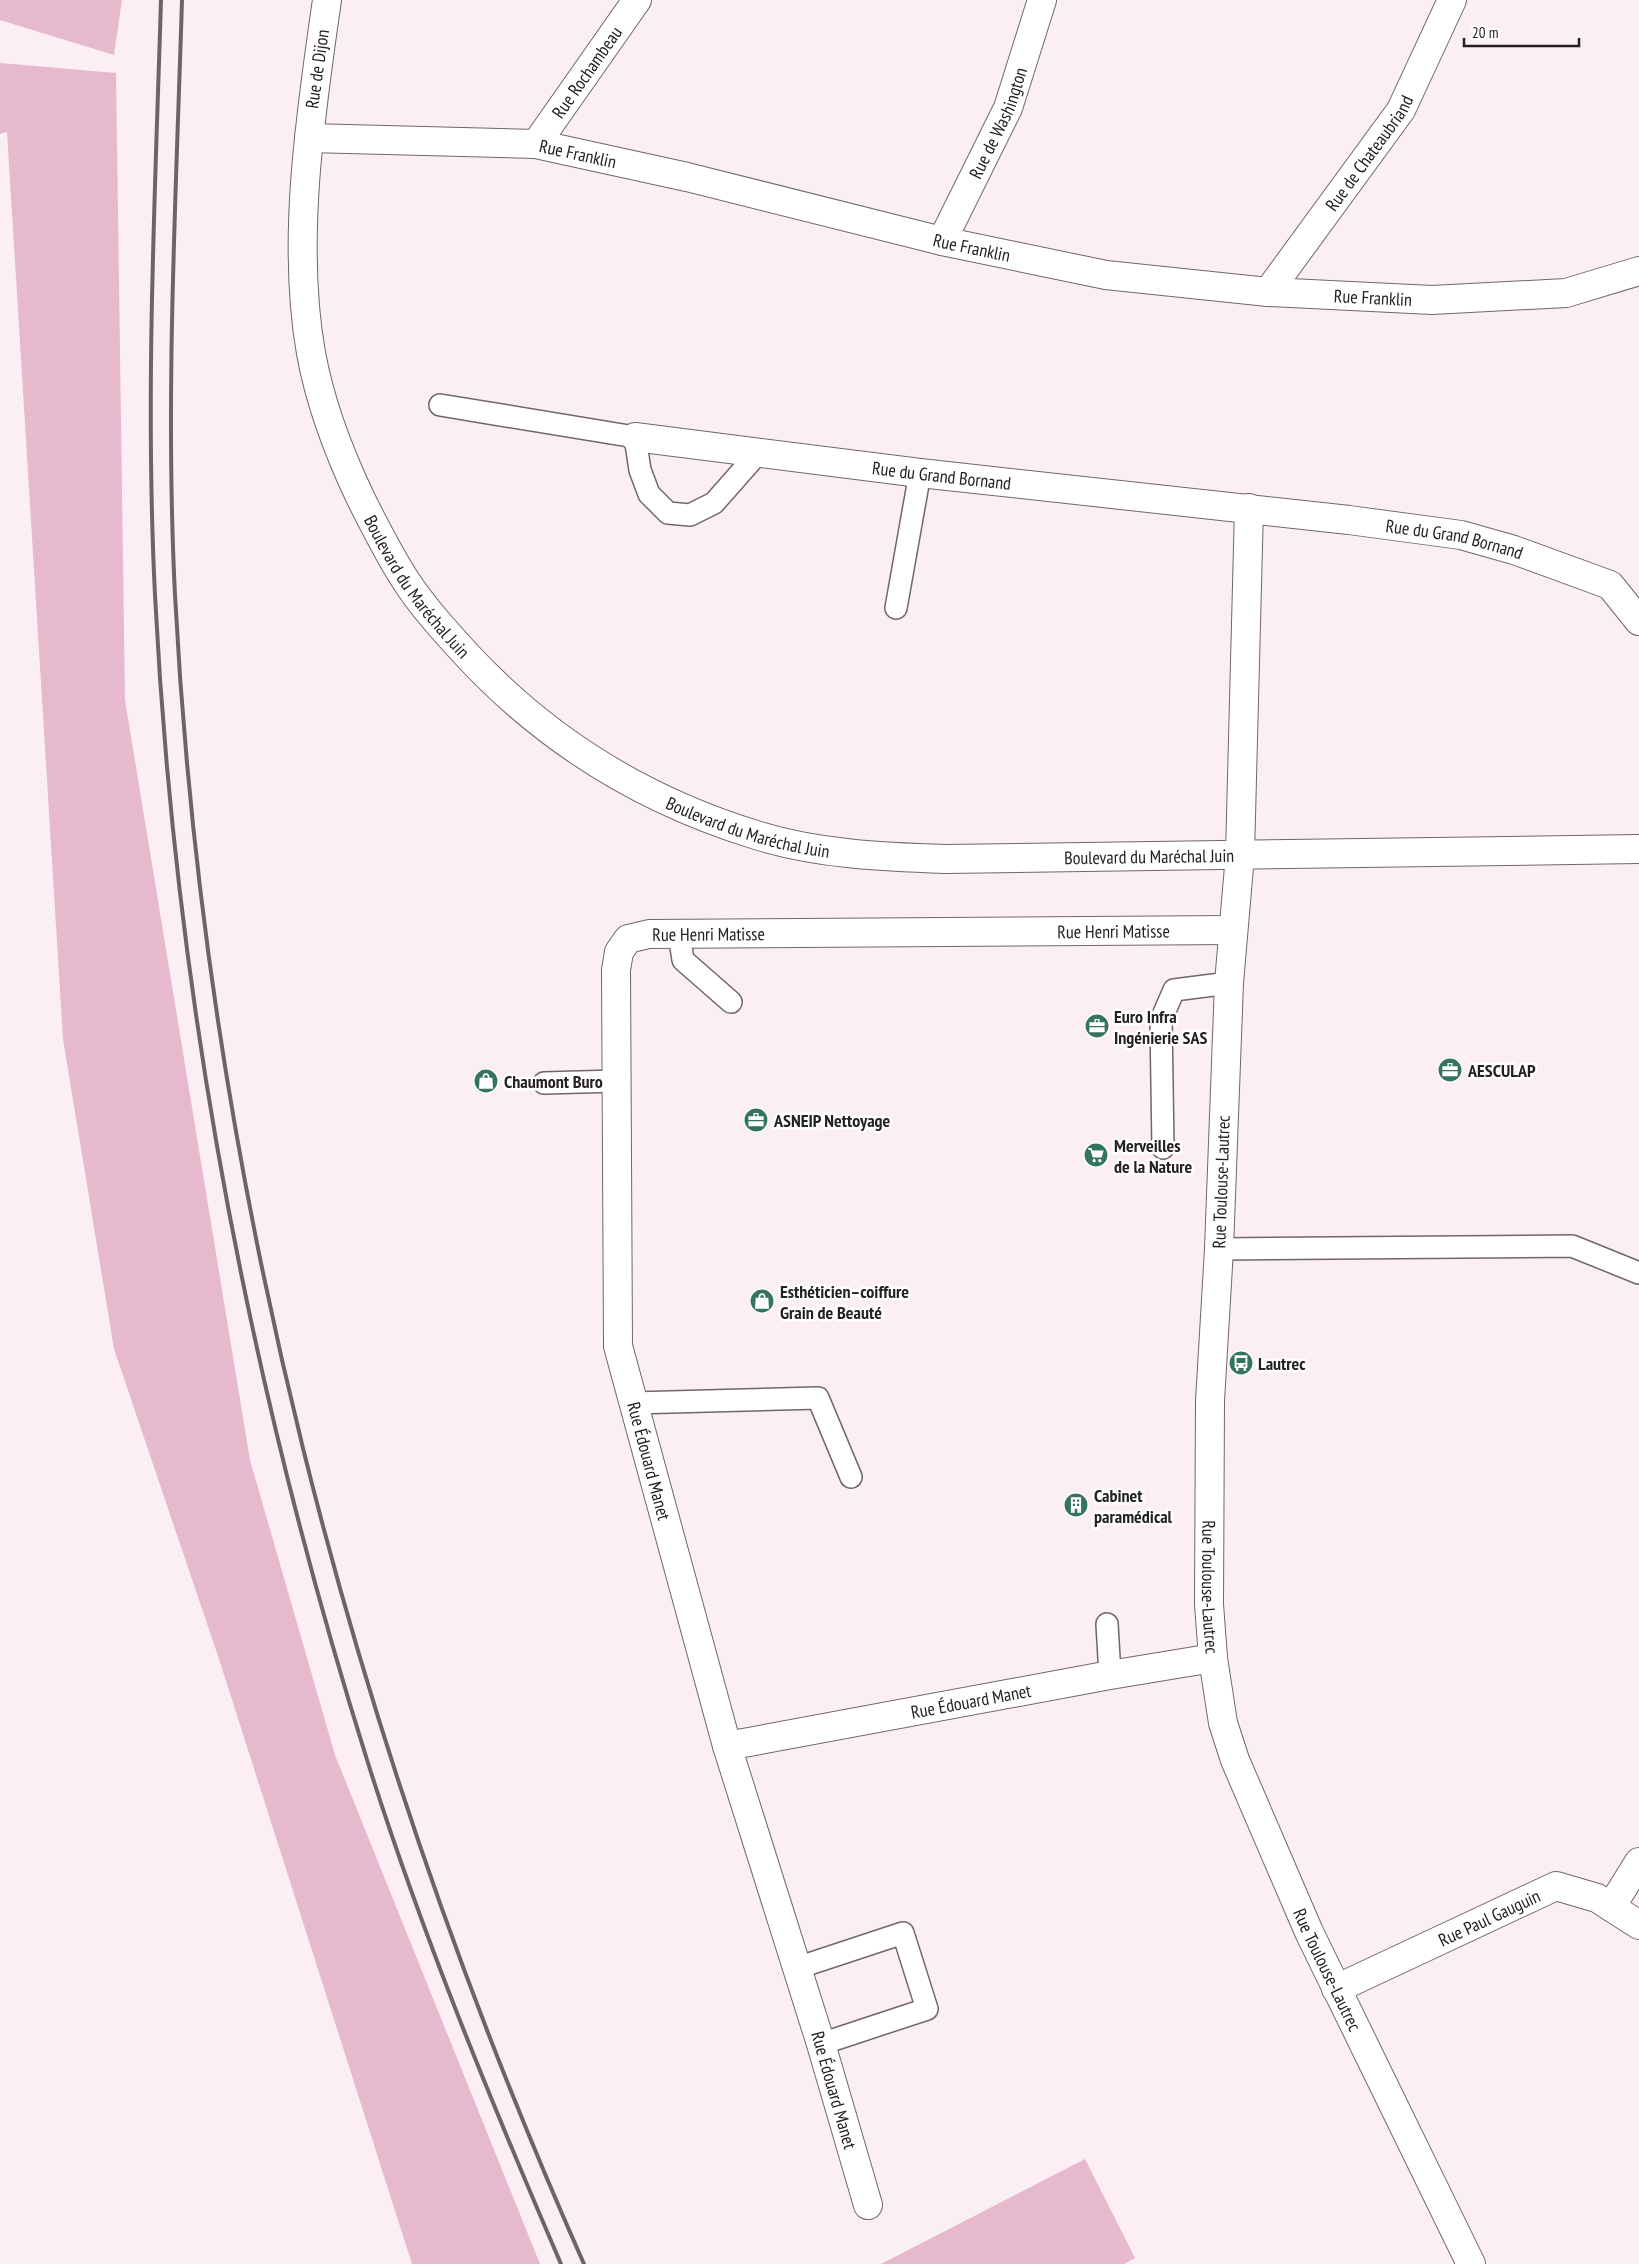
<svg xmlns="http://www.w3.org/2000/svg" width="1639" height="2264" font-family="'PT Sans Narrow',sans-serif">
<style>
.green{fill:#e6b9cc}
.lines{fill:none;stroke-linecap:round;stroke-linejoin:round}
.lane-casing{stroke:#71666a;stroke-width:24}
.street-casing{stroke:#71666a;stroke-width:30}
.secondary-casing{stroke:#71666a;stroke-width:30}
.lane{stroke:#fff;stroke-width:21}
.street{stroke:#fff;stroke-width:28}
.secondary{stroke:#fff;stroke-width:28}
.rail{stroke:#6c6568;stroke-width:4}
.labels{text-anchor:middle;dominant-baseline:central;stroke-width:5;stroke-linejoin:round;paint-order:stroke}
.street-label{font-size:18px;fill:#252022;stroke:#fff}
.poi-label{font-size:18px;font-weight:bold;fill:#252022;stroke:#fff;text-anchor:start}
</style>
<rect width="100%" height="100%" fill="#fbeff4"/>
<path class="green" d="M 0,0 L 122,0 L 114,55 L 0,20 Z
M 0,63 L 116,73 L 125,700 L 250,1460 L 335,1755 L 540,2264 L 412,2264 L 219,1659 L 114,1349 L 63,1039 L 7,132 L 0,134 Z
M 1085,2159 L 1135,2258 L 1124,2264 L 881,2264 Z"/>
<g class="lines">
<defs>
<path id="lane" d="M 440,405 L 635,437 L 640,470 L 649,494 L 668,513 L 690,515 L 714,503 L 759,452
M 896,608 L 920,473
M 679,934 L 683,960 L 731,1002
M 544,1083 L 617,1081
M 1163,1148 L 1161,1020 L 1174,990 L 1229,983
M 1219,1249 L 1572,1246 L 1639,1273
M 633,1403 L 818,1398 L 851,1477
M 1107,1624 L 1110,1675
M 797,1968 L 903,1933 L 927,2009 L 821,2044"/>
<g id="street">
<path id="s1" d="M 309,138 L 536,144 L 687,177 L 942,241 L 1106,275 L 1268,292 L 1432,300 L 1566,293 L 1639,271"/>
<path id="s2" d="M 536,144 L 637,0"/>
<path id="s3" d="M 942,241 L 1008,108 L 1042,0"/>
<path id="s4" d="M 1268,292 L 1401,110 L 1452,0"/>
<path id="s5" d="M 635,437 L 920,473 L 1349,520 L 1461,535 L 1514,550 L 1610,585 L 1639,621"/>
<path id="s6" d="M 1249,508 L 1240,855 L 1229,983 L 1219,1249 L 1210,1401 L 1209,1604 L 1213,1658 L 1223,1723 L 1235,1760 L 1309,1932 L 1471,2264"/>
<path id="s7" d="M 727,1746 L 1110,1675 L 1213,1658"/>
<path d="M 1611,1907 L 1639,1862"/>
<path id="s8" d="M 1336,1989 L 1556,1886 L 1597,1898 L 1639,1925"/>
<path id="s9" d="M 868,2205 L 821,2044 L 727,1746 L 618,1346 L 616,970 L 619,952 L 628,939 L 649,934 L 1232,930"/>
</g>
<g id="secondary">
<path id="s10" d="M 327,0 C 311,111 291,241 311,353 C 320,403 339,453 361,499 C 375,527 389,555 406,581 C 423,607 444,630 465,653 C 546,741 642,800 756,835 C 817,854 883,857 946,859 L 1639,849"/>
</g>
</defs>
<use href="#lane" class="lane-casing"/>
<use href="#street" class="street-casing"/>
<use href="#secondary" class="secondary-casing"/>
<use href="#lane" class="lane"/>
<use href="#street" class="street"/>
<use href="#secondary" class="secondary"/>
<path class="rail" d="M 161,0 C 155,198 145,397 155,595 C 175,992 249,1385 368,1763 C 422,1934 490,2099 561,2264
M 182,0 C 176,198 165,397 175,595 C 205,1172 350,1737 584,2264"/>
</g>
<defs>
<symbol id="office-disc" viewBox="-11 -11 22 22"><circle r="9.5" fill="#347360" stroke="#fff"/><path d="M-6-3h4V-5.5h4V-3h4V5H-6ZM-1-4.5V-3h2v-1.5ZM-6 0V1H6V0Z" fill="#fff"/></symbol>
<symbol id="shop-disc" viewBox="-11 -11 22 22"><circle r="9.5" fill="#347360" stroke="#fff"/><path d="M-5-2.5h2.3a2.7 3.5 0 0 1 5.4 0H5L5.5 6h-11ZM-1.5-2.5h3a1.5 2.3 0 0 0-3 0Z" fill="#fff"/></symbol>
<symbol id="supermarket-disc" viewBox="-11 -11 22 22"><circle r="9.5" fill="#347360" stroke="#fff"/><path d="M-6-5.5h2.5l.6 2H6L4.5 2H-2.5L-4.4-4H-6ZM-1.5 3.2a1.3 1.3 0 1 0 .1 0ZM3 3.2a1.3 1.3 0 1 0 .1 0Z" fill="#fff"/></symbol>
<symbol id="bus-disc" viewBox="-11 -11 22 22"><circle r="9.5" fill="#347360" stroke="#fff"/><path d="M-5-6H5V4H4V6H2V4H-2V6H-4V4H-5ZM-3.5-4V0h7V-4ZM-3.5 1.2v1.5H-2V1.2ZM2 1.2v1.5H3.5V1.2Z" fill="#fff"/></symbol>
<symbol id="building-disc" viewBox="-11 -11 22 22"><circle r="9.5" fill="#347360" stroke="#fff"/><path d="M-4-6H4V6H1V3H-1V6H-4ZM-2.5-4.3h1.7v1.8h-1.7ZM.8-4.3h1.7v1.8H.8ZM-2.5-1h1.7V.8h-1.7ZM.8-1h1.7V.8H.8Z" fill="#fff"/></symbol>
</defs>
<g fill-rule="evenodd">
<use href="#office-disc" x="1083" y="1012" width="28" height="28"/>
<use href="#office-disc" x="1436" y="1056" width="28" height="28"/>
<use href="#shop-disc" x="472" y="1067" width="28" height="28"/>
<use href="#office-disc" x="742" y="1106" width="28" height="28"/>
<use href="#supermarket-disc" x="1082" y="1141" width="28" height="28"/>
<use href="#shop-disc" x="748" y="1287" width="28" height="28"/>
<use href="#bus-disc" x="1227" y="1349" width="28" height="28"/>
<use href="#building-disc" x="1062" y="1491" width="28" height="28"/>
</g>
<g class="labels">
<g class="street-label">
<text transform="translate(317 69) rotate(-82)">Rue de Dijon</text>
<text stroke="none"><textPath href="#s2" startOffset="88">Rue Rochambeau</textPath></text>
<text stroke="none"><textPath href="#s3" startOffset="131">Rue de Washington</textPath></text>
<text stroke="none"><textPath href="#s4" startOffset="172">Rue de Chateaubriand</textPath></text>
<text stroke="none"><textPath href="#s1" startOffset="270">Rue Franklin</textPath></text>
<text stroke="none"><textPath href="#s1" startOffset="675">Rue Franklin</textPath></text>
<text stroke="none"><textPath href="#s1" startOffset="1080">Rue Franklin</textPath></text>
<text stroke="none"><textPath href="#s5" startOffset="309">Rue du Grand Bornand</textPath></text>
<text stroke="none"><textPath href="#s5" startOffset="826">Rue du Grand Bornand</textPath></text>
<text stroke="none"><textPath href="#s10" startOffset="614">Boulevard du Maréchal Juin</textPath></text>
<text stroke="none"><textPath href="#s10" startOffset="1034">Boulevard du Maréchal Juin</textPath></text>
<text stroke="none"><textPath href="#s10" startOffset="1439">Boulevard du Maréchal Juin</textPath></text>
<text stroke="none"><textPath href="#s9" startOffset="1791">Rue Henri Matisse</textPath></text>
<text stroke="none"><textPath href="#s9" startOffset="1386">Rue Henri Matisse</textPath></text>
<text transform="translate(1221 1182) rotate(-88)">Rue Toulouse-Lautrec</text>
<text transform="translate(649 1461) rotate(75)">Rue Édouard Manet</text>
<text stroke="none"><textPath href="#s6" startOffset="1080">Rue Toulouse-Lautrec</textPath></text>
<text stroke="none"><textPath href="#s7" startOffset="248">Rue Édouard Manet</textPath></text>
<text stroke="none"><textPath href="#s8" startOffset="169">Rue Paul Gauguin</textPath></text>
<text stroke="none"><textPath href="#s6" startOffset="1485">Rue Toulouse-Lautrec</textPath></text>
<text transform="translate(834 2090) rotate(74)">Rue Édouard Manet</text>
</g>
<g class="poi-label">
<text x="1114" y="1016">Euro Infra<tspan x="1114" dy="21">Ingénierie SAS</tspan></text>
<text x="1468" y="1070">AESCULAP</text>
<text x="504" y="1081">Chaumont Buro</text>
<text x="774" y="1120">ASNEIP Nettoyage</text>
<text x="1114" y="1145">Merveilles<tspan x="1114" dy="21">de la Nature</tspan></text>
<text x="780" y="1291">Esthéticien–coiffure<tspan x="780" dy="21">Grain de Beauté</tspan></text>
<text x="1258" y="1363">Lautrec</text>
<text x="1094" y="1495">Cabinet<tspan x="1094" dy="21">paramédical</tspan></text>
</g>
</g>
<path d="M1464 38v8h115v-8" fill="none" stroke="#252022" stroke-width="2.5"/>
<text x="1472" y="38" font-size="15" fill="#252022" stroke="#ffffff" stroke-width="4" paint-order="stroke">20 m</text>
</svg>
